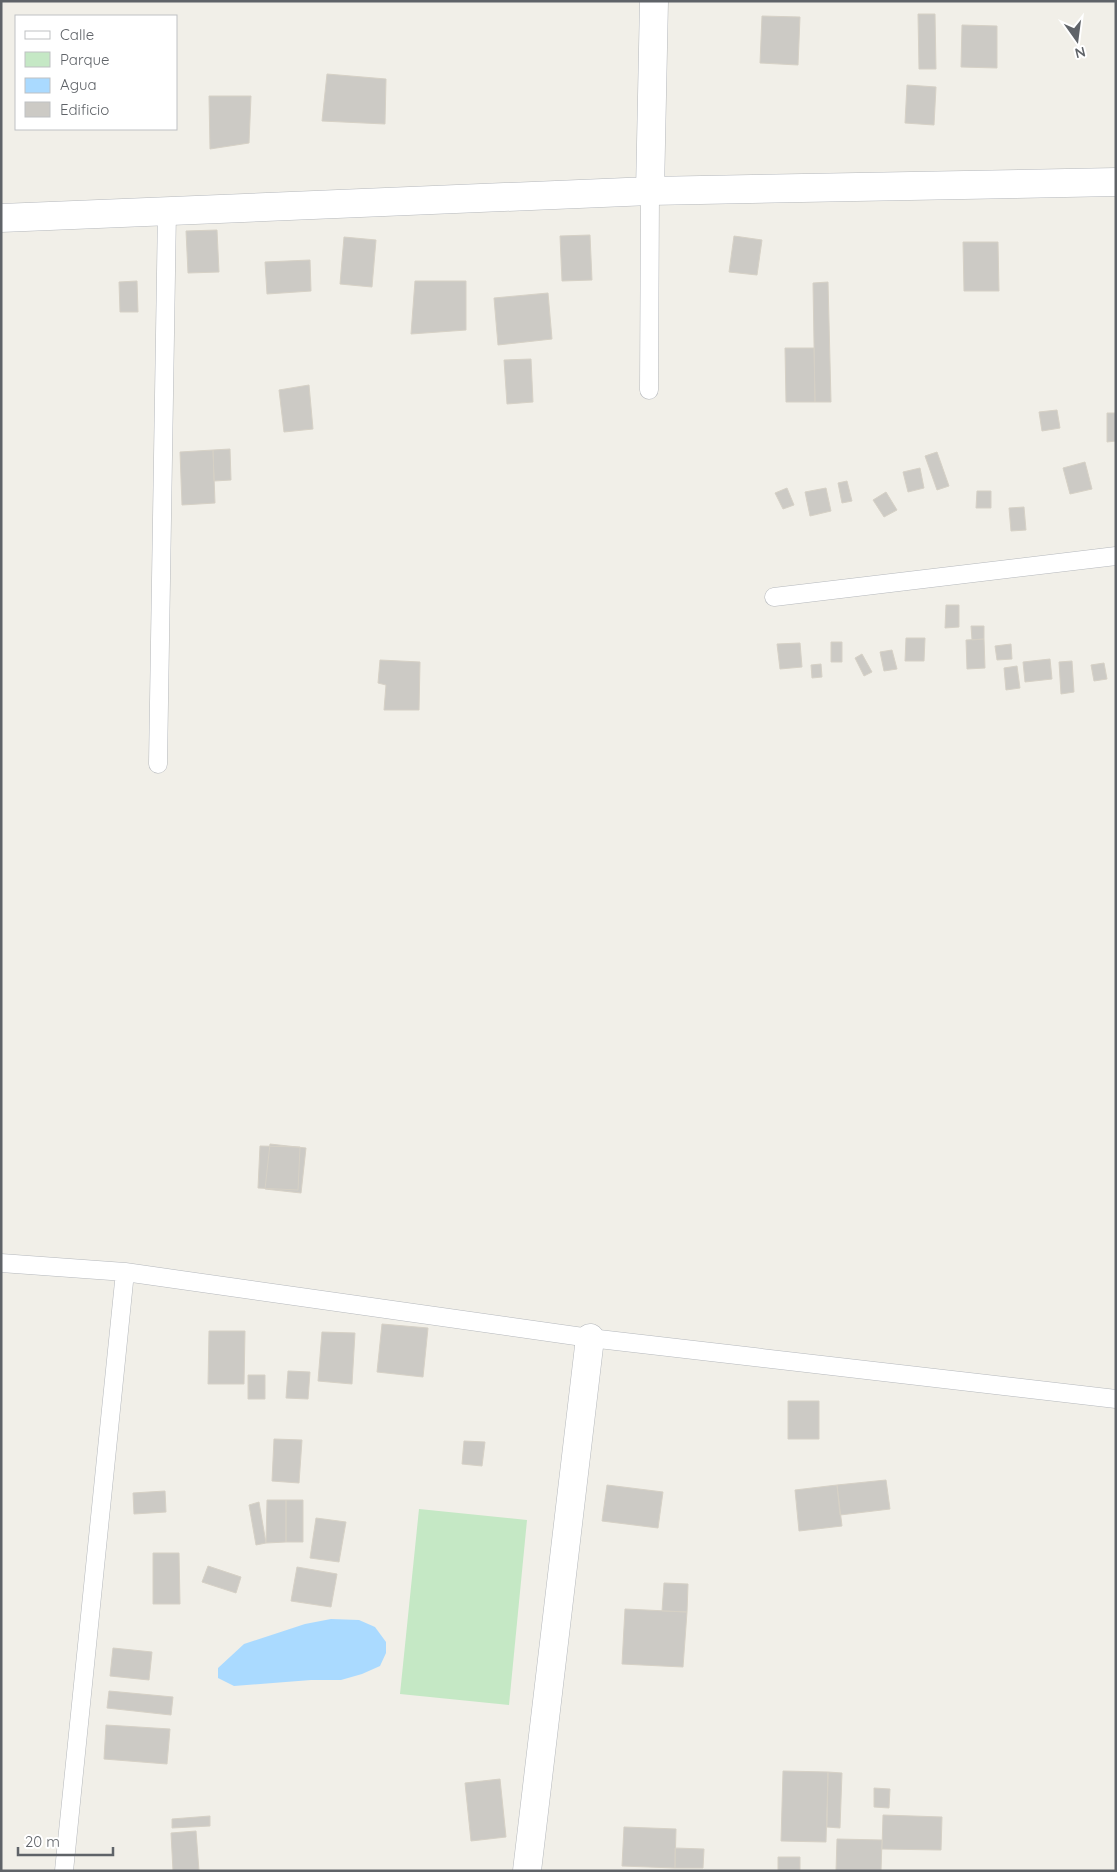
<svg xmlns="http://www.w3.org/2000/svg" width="1117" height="1872" font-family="Quicksand,sans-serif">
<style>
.green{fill:#c5e8c5}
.water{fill:#aadaff}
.building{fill:#cccac5;stroke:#d6d1c6}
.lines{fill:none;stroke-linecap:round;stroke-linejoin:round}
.service-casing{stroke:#b5b8bc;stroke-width:19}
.minor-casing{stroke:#b5b8bc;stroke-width:29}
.service{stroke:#fff;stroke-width:18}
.minor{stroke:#fff;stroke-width:28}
</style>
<rect width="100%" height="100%" fill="#f1efe8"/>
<path class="green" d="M 419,1509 L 527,1520 L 509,1705 L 400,1694 Z"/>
<path class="water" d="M 331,1619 L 359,1620 L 375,1627 L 386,1642 L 386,1653 L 380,1666 L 362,1674 L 341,1680 L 311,1680 L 234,1686 L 218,1678 L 218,1668 L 244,1644 L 305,1624 Z"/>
<path class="building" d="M 918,14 L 935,14 L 936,69 L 919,69 Z
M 762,16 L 800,17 L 798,65 L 760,63 Z
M 962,25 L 997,26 L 997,68 L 961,67 Z
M 327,74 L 386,79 L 385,124 L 322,121 Z
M 907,85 L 936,87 L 934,125 L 905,123 Z
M 209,96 L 251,96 L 249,143 L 210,149 Z
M 217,230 L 219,272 L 188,273 L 186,231 Z
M 590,235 L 592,280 L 562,281 L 560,236 Z
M 734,236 L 762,240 L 757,275 L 729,272 Z
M 344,237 L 376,240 L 372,287 L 340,284 Z
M 963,242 L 998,242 L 999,291 L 964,291 Z
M 310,260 L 311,291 L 267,294 L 265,262 Z
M 137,281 L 138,312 L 120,312 L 119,282 Z
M 415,281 L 466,281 L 466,330 L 411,334 Z
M 828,282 L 831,402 L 815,402 L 813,283 Z
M 548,293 L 552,339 L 498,345 L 494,298 Z
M 785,348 L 814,348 L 815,402 L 786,402 Z
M 531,359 L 533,402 L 507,404 L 504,360 Z
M 309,385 L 313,429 L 284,432 L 279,390 Z
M 1057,410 L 1060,428 L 1042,431 L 1039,412 Z
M 1107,413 L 1116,413 L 1116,441 L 1107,442 Z
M 230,449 L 231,480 L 214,481 L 213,450 Z
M 213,450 L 215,503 L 182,505 L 180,452 Z
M 937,452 L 949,486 L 937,490 L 925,456 Z
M 1085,462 L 1092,489 L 1070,494 L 1063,468 Z
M 920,468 L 924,488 L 908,492 L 903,472 Z
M 847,481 L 852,501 L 842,503 L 838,483 Z
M 787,488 L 794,505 L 783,509 L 775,493 Z
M 826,488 L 831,511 L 810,516 L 805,492 Z
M 977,491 L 991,491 L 991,508 L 976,508 Z
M 886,492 L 897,510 L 884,517 L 873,500 Z
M 1024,507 L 1026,530 L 1011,531 L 1009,508 Z
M 946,605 L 959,605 L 959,627 L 945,628 Z
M 971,626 L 984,626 L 984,639 L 972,640 Z
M 906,638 L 925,638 L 924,661 L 905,661 Z
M 984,639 L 985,668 L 967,669 L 966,640 Z
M 831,642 L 842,642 L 842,662 L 831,662 Z
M 800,643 L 802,667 L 780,669 L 777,644 Z
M 1011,644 L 1012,659 L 997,660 L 995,646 Z
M 892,650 L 897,669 L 884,671 L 880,652 Z
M 862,654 L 872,672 L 864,676 L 855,658 Z
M 1050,659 L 1052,679 L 1025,682 L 1023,662 Z
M 380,660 L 420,662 L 419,710 L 384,710 L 386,685 L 378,683 Z
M 1072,661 L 1074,692 L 1061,694 L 1059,662 Z
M 1104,663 L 1107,679 L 1094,681 L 1091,665 Z
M 821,664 L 822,677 L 812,678 L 811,665 Z
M 1017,666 L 1020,688 L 1006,690 L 1004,668 Z
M 270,1144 L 306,1148 L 301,1193 L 265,1189 Z
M 260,1146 L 300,1147 L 298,1190 L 258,1188 Z
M 382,1324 L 428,1328 L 423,1377 L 377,1372 Z
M 209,1331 L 245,1331 L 244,1384 L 208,1384 Z
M 322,1332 L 355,1333 L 352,1384 L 318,1381 Z
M 288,1371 L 310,1372 L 308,1399 L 286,1398 Z
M 248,1375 L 265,1375 L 265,1399 L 248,1399 Z
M 788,1401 L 819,1401 L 819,1439 L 788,1439 Z
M 274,1439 L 302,1440 L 299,1483 L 272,1481 Z
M 464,1441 L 485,1442 L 482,1466 L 462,1464 Z
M 886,1480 L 890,1509 L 840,1515 L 837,1485 Z
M 607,1485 L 663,1492 L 658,1528 L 602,1521 Z
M 837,1485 L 842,1526 L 799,1531 L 795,1490 Z
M 165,1491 L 166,1512 L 134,1514 L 133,1493 Z
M 267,1500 L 286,1500 L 286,1542 L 266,1543 Z
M 286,1500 L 303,1500 L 303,1542 L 286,1542 Z
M 259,1502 L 266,1543 L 256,1545 L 249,1505 Z
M 316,1518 L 346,1522 L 339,1562 L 310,1558 Z
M 153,1553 L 179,1553 L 180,1604 L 153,1604 Z
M 208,1566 L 241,1577 L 236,1593 L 202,1582 Z
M 297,1567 L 337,1574 L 331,1607 L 291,1601 Z
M 664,1583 L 688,1584 L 687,1612 L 662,1611 Z
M 625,1609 L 687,1612 L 683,1667 L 622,1664 Z
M 113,1648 L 152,1652 L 149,1680 L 110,1676 Z
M 109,1691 L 173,1697 L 171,1715 L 107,1708 Z
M 106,1725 L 170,1729 L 167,1764 L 104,1759 Z
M 783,1771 L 828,1772 L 826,1842 L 781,1841 Z
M 828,1772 L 842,1773 L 840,1828 L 827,1827 Z
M 500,1779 L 506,1837 L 471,1841 L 465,1783 Z
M 874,1788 L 890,1789 L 889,1808 L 874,1807 Z
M 883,1815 L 942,1817 L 941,1850 L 882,1849 Z
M 210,1816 L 210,1826 L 172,1828 L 172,1819 Z
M 624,1827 L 676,1829 L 675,1868 L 622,1866 Z
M 196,1831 L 199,1871 L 173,1871 L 171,1833 Z
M 837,1839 L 882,1840 L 881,1871 L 836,1871 Z
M 675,1848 L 704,1849 L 703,1868 L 675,1868 Z
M 778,1857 L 800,1857 L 800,1871 L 778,1871 Z"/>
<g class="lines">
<defs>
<path id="service" d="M 649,390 L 650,191
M 774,597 L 1116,556
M 158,764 L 167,211
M 1,1263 L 125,1272 L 590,1338 L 1116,1399
M 64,1871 L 125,1272"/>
<path id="minor" d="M 650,191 L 654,1
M 1,218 L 650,191 L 1116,182
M 527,1871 L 590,1338"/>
</defs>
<use href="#service" class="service-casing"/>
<use href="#minor" class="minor-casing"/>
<use href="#service" class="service"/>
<use href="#minor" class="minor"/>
</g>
<rect width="1117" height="1872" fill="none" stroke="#5f6368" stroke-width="5"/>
<rect x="15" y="15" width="162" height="115" fill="#ffffff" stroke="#bfc1c3"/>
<rect x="25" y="31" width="25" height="8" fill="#ffffff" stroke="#bfc1c3"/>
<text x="60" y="40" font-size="15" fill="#5f6368">Calle</text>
<rect x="25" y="52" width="25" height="15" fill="#c5e8c5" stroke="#bfc1c3"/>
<text x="60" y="65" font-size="15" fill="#5f6368">Parque</text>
<rect x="25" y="78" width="25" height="15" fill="#aadaff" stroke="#bfc1c3"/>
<text x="60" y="90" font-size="15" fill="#5f6368">Agua</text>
<rect x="25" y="102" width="25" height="15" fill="#cccac5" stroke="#bfc1c3"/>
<text x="60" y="115" font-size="15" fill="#5f6368">Edificio</text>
<g transform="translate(1077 40) rotate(166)" stroke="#ffffff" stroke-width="4" paint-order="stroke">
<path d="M0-4L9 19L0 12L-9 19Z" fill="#5f6368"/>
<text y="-8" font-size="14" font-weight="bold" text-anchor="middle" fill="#5f6368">N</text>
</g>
<path d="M18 1847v8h95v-8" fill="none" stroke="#5f6368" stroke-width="2.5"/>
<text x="25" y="1847" font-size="15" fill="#5f6368" stroke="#ffffff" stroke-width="4" paint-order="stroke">20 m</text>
</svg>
